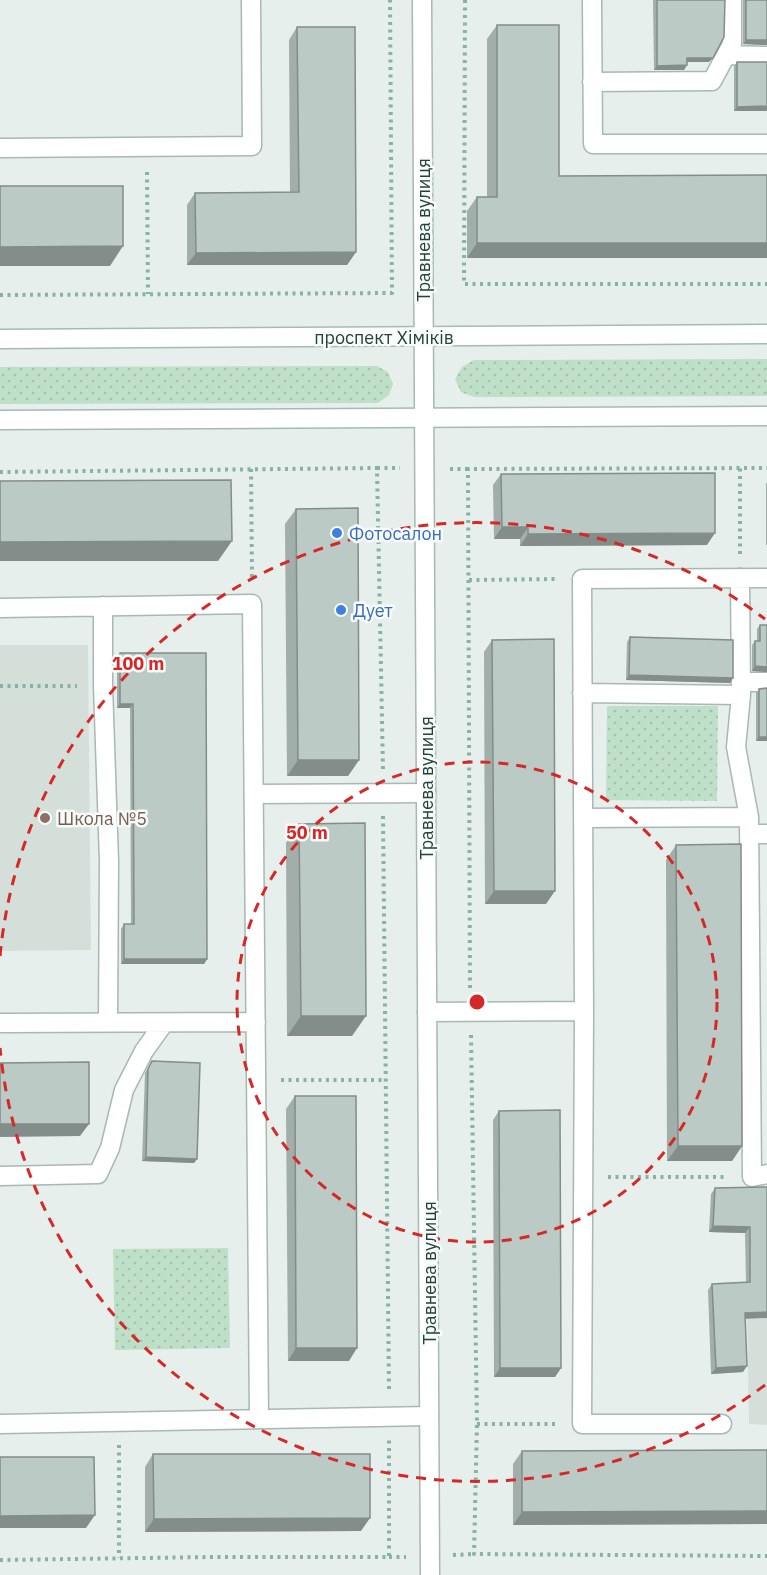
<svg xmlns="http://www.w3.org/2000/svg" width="767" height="1575" font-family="'IBM Plex Sans',sans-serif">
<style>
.built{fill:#d4dfda}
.grass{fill:url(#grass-dots)}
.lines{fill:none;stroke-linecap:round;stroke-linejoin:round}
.lane-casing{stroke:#a8b8b2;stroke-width:21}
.street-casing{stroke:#a8b8b2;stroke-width:21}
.secondary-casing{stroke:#a4bbb3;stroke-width:21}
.path{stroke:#86b3a5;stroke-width:4;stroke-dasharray:3 4.5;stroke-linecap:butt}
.lane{stroke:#fff;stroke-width:18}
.street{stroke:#fff;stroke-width:18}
.secondary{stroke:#fff;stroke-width:18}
.wall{fill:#a1aea9}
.shaded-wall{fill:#838d89}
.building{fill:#bbcac4;stroke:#838d89;stroke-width:1.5}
.ring{fill:none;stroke:#d62828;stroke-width:3;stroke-dasharray:10 8}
.shop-dot{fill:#3f7fe0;stroke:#f7fbf9;stroke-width:2}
.education-dot{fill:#8d6e63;stroke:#f7fbf9;stroke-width:2}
.labels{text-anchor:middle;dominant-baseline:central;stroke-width:5;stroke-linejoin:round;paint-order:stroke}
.street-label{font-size:18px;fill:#24423a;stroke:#f7fbf9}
.shop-label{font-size:18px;fill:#366cbe;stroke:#f7fbf9;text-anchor:start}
.education-label{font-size:18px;fill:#785e54;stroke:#f7fbf9;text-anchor:start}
.centre{fill:#d62828;stroke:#f7fbf9;stroke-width:3}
.ring-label{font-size:18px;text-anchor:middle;font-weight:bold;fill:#d62828;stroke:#f7fbf9;stroke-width:5;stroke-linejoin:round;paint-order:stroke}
</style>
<defs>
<pattern id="grass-dots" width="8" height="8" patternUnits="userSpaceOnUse" patternTransform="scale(1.5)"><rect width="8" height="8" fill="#bfe0c8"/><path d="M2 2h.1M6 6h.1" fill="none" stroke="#a4c1ad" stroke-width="1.8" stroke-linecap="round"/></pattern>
</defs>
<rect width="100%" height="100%" fill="#e6efeb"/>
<path class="built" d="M 0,645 L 88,645 L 91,950 L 0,951 Z
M 767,1193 L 767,1425 L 749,1424 L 745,1194 Z"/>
<path class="grass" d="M 767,359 L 767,396 L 474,397 L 461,392 L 455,379 L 462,367 L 474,360 Z
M 377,366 L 388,372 L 393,384 L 389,395 L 378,403 L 0,404 L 0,367 Z
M 607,706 L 718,706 L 717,801 L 606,800 Z
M 228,1248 L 230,1348 L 115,1350 L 113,1249 Z"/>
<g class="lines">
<defs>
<path id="lane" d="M 592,0 L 593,144 L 767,144
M 726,55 L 767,56
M 592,82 L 712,81 L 732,44 L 732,0
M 0,148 L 252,146 L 251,0
M 103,606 L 103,686 L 109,861 L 108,1022
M 0,608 L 252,604 L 259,1419
M 741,682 L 767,682
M 582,693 L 741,695 L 740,578
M 741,695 L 736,747 L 749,817
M 254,794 L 426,793
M 583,818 L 749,817 L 752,1177 L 767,1174
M 749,834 L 767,834
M 427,1012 L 584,1011
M 0,1023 L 256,1022
M 0,1176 L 98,1174 L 110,1148 L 124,1090 L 144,1051 L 164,1023
M 0,1424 L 429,1416
M 722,1424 L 582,1424 L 584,1011 L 582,579 L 767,578"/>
<path id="street" d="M 422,0 L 430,1575"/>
<path id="secondary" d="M 0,339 L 767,334
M 0,420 L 767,416"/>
</defs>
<use href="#lane" class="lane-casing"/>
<use href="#street" class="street-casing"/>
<use href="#secondary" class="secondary-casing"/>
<path class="path" d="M 465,0 L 464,284 L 767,284
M 147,172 L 148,294
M 0,295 L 392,293 L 390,0
M 377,468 L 400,468
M 251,469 L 252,579
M 450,469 L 468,469
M 0,472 L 377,468 L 383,770
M 740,554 L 740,468
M 469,580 L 557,579
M 0,686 L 77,686
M 383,816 L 389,1391
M 470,988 L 468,469 L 767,468
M 471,1035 L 477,1424 L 474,1554 L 767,1556
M 281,1080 L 385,1080
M 608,1177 L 727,1177
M 477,1424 L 557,1424
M 119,1445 L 119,1558
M 453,1555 L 474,1554
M 389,1557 L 406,1557
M 0,1560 L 214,1557 L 389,1557 L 389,1440"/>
<use href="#lane" class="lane"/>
<use href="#street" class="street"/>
<use href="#secondary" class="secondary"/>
</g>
<path class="wall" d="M 653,0 L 725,0 L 709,62 L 687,62 L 687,65 L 684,70 L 654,70 Z
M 743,0 L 767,0 L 767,45 L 743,44 Z
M 497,25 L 559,176 L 767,175 L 767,258 L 467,258 L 467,211 L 477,197 L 487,197 L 487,39 Z
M 297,27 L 356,252 L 347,265 L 187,265 L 187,205 L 195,193 L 290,192 L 289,40 Z
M 737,62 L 767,62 L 767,111 L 734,111 L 734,66 Z
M 501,474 L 707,545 L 520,546 L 520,539 L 494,539 L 493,485 Z
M 767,482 L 767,545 L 766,545 L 766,484 Z
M 296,509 L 359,760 L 348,776 L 287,776 L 285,524 Z
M 760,625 L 767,672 L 752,671 L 752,645 L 755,641 L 757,641 L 757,629 Z
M 630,637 L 733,678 L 730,683 L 626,680 L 627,642 Z
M 492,640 L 546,904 L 485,904 L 484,652 Z
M 120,653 L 207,959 L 204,964 L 121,964 L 121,929 L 124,924 L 131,924 L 130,708 L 117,708 L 117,658 Z
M 767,688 L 767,741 L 756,741 L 756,693 L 759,689 Z
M 299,824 L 352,1036 L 287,1036 L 286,843 Z
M 676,845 L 742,1146 L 732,1161 L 667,1161 L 666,860 Z
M 152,1061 L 197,1159 L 194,1163 L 142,1161 L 145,1073 Z
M 295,1096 L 349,1361 L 288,1361 L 286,1109 Z
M 499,1111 L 561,1368 L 555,1377 L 494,1377 L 493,1120 Z
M 767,1187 L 745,1319 L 743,1372 L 711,1374 L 708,1290 L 712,1284 L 746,1283 L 745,1233 L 709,1232 L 711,1194 L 715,1188 Z
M 767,1450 L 767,1524 L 513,1525 L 513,1464 L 522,1451 Z
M 153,1454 L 361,1531 L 145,1532 L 145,1467 Z"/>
<path class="shaded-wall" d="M 746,40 L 767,40 L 767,45 L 743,44 Z
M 687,58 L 713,58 L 709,62 L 684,62 Z
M 687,65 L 684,70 L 654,70 L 657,66 Z
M 767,106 L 767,111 L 734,111 L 737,107 Z
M 477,243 L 767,243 L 767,258 L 467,258 Z
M 123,246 L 110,266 L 0,266 L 0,247 Z
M 356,252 L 347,265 L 187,265 L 196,253 Z
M 502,527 L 528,527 L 520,539 L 494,539 Z
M 715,533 L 707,545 L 520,546 L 528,534 Z
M 232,541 L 218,561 L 0,561 L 0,542 Z
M 755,666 L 767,667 L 767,672 L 752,671 Z
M 629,675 L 733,678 L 730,683 L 626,680 Z
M 120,704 L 133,704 L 130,708 L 117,708 Z
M 759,737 L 767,737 L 767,741 L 756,741 Z
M 298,760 L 359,760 L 348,776 L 287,776 Z
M 494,891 L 555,891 L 546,904 L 485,904 Z
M 124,959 L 207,959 L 204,964 L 121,964 Z
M 301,1016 L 366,1016 L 352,1036 L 287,1036 Z
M 0,1124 L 89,1124 L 80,1136 L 0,1137 Z
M 678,1146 L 742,1146 L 732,1161 L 667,1161 Z
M 146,1157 L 197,1159 L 194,1163 L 142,1161 Z
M 713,1226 L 750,1227 L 745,1233 L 709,1232 Z
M 767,1312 L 767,1318 L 741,1319 L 745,1313 Z
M 296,1348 L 357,1348 L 349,1361 L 288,1361 Z
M 747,1366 L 743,1372 L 711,1374 L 716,1368 Z
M 500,1368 L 561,1368 L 555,1377 L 494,1377 Z
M 767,1511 L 767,1524 L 513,1525 L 522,1512 Z
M 95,1515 L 86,1528 L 0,1528 L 0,1516 Z
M 370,1518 L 361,1531 L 145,1532 L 154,1519 Z"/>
<path class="building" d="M 657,0 L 725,0 L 724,37 L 713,58 L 687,58 L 687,65 L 657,66 Z
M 746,0 L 767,0 L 767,40 L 746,40 Z
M 497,25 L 559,25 L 559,176 L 767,175 L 767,243 L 477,243 L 477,197 L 497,197 Z
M 297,27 L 355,27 L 356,252 L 196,253 L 195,193 L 299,192 Z
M 737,62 L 767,62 L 767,106 L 737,107 Z
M 0,186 L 123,186 L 123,246 L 0,247 Z
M 715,473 L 715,533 L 528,534 L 528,527 L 502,527 L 501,474 Z
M 231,480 L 232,541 L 0,542 L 0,481 Z
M 358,508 L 359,760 L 298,760 L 296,509 Z
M 760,625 L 767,625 L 767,667 L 755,666 L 755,641 L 760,641 Z
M 630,637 L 733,640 L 733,678 L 629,675 Z
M 554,639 L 555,891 L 494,891 L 492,640 Z
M 120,653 L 206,653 L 207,959 L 124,959 L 124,924 L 134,924 L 133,704 L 120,704 Z
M 767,688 L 767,737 L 759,737 L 759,689 Z
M 365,823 L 366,1016 L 301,1016 L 299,824 Z
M 741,844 L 742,1146 L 678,1146 L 676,845 Z
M 152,1061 L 200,1063 L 197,1159 L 146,1157 L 148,1069 Z
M 89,1062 L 89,1124 L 0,1124 L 0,1063 Z
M 295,1096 L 356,1096 L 357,1348 L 296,1348 Z
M 560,1110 L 561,1368 L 500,1368 L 499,1111 Z
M 767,1187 L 767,1312 L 745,1313 L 747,1366 L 716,1368 L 712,1284 L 750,1282 L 750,1227 L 713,1226 L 715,1188 Z
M 767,1450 L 767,1511 L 522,1512 L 522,1451 Z
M 153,1454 L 370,1454 L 370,1518 L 154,1519 Z
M 0,1457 L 94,1457 L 95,1515 L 0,1516 Z"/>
<g class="ring">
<circle cx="477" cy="1002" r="240"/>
<path d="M765 1385A479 479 0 0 1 0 1048M0 956A479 479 0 0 1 765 619"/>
</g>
<g class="shop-dot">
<circle cx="337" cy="533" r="6"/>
<circle cx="341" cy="610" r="6"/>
</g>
<circle class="education-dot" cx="45" cy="818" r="6"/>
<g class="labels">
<g class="street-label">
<text transform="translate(423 230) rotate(-90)">Травнева вулиця</text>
<text x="384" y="337">проспект Хіміків</text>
<text transform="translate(426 788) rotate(-90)">Травнева вулиця</text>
<text transform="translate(429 1273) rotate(-90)">Травнева вулиця</text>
</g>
<g class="shop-label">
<text x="349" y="533">Фотосалон</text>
<text x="353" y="610">Дует</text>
</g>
<g class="education-label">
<text x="57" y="818">Школа №5</text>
</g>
</g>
<circle cx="477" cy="1002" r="9" class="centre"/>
<g class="ring-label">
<text x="138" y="670">100 m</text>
<text x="307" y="839">50 m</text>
</g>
</svg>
